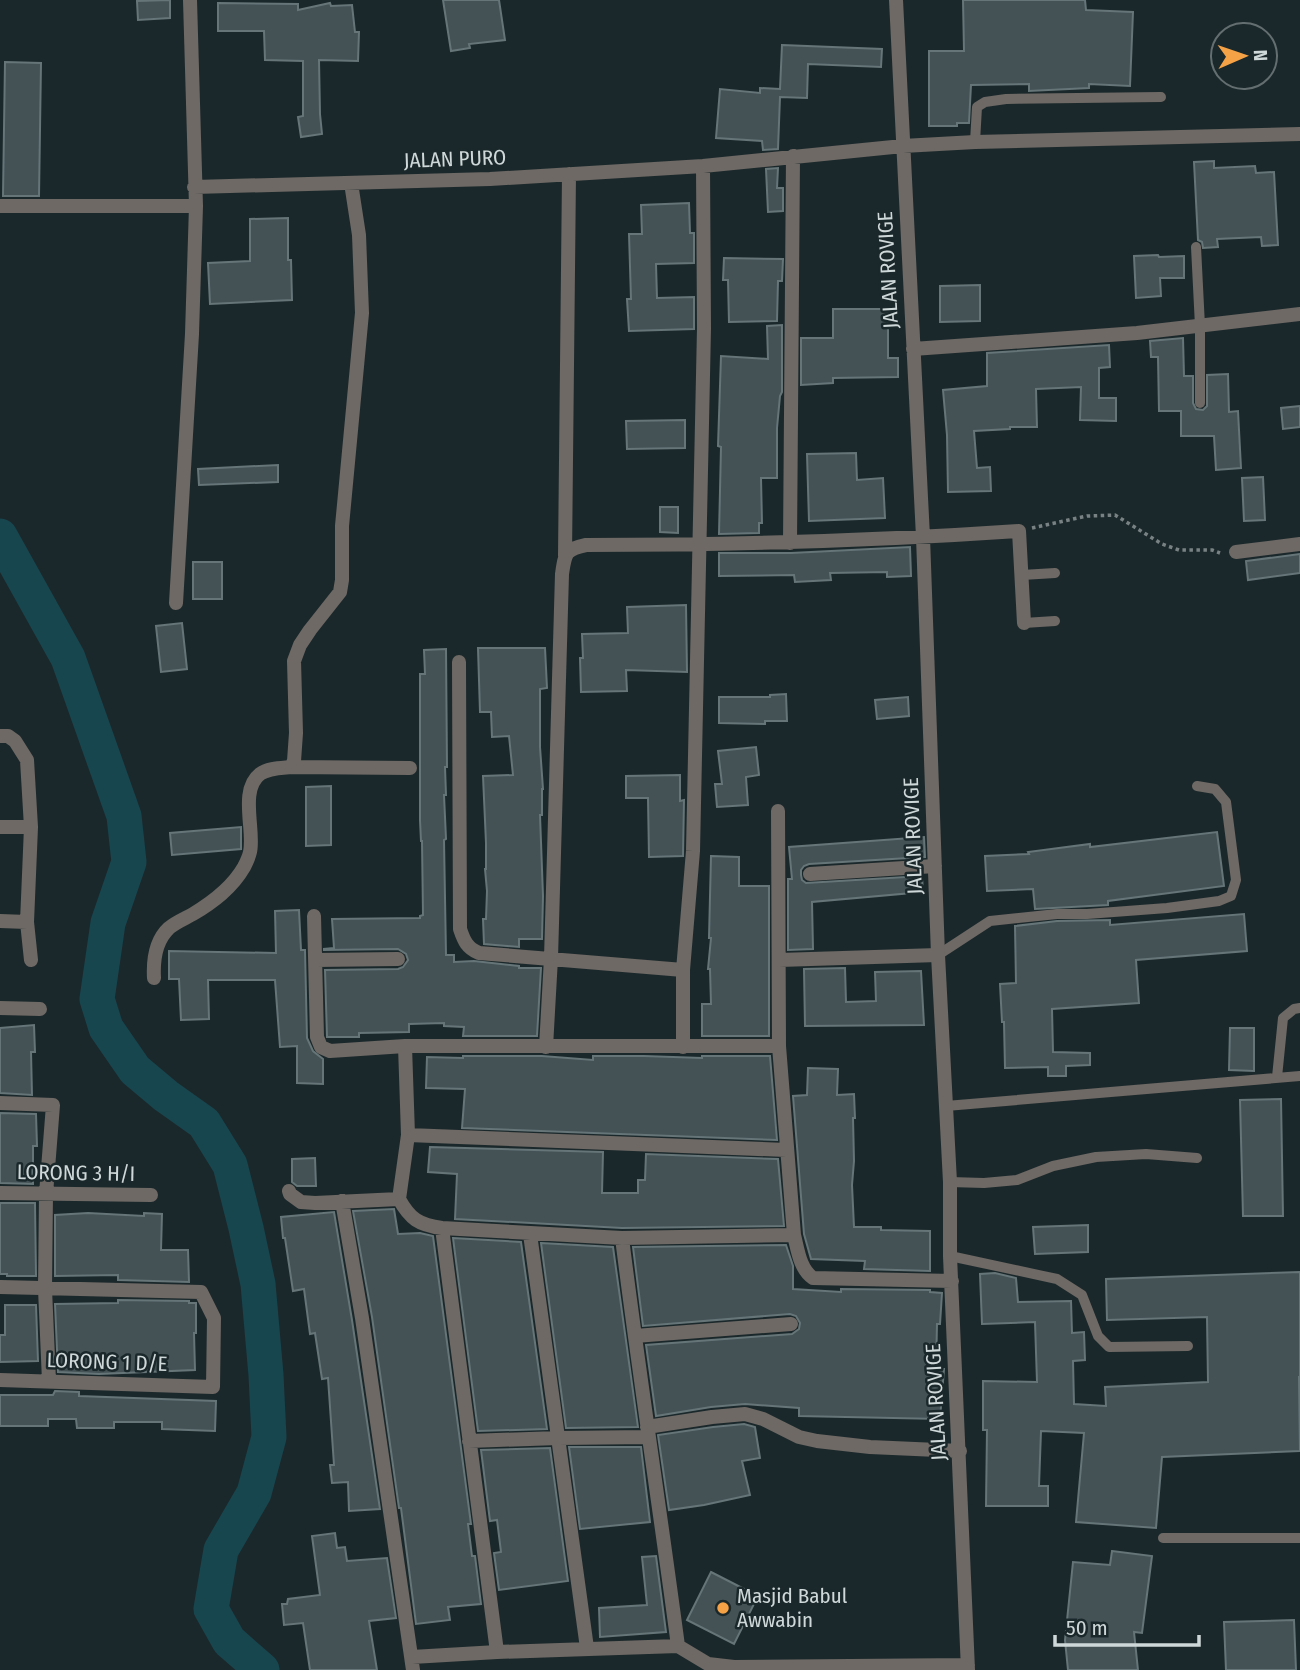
<svg xmlns="http://www.w3.org/2000/svg" width="1300" height="1670" font-family="'Fira Sans Condensed',sans-serif">
<style>
.lines{fill:none;stroke-linecap:round;stroke-linejoin:round}
.river{stroke:#18464f;stroke-width:35}
.building{fill:#445256;stroke:#657578;stroke-width:2}
.path{stroke:#788284;stroke-width:3.5;stroke-dasharray:3.5 3.5;stroke-linecap:butt}
.lane{stroke:#6e6965;stroke-width:10}
.street{stroke:#6e6965;stroke-width:14}
.poi-dot{fill:#f5a246;stroke:#1b282b;stroke-width:2.5}
.labels{text-anchor:middle;dominant-baseline:central;stroke-width:5;stroke-linejoin:round;paint-order:stroke}
.street-label{font-size:21px;fill:#cfd8d9;stroke:#1b282b}
.poi-label{font-size:21px;fill:#cfd8d9;stroke:#1b282b;text-anchor:start}
</style>
<rect width="100%" height="100%" fill="#1b282b"/>
<g class="lines">
<path class="river" d="M 0,536 L 68,658 L 124,816 L 129,862 L 108,923 L 97,999 L 106,1028 L 135,1070 L 166,1096 L 204,1123 L 230,1165 L 246,1228 L 258,1284 L 266,1375 L 269,1437 L 254,1493 L 221,1550 L 211,1609 L 229,1641 L 262,1670"/>
</g>
<path class="building" d="M 170,0 L 170,18 L 138,20 L 137,1 Z
M 443,0 L 499,0 L 505,40 L 469,44 L 470,48 L 451,51 Z
M 963,0 L 1085,0 L 1086,10 L 1133,12 L 1130,86 L 1089,84 L 1089,88 L 1029,91 L 1029,84 L 971,85 L 969,123 L 957,123 L 957,126 L 929,126 L 929,51 L 964,51 Z
M 218,3 L 298,4 L 298,10 L 330,3 L 331,6 L 352,5 L 355,32 L 359,32 L 358,61 L 319,60 L 320,114 L 322,134 L 301,137 L 298,117 L 303,116 L 303,61 L 265,60 L 264,31 L 218,31 Z
M 782,45 L 882,49 L 881,67 L 808,64 L 807,98 L 780,97 L 778,149 L 763,150 L 762,141 L 716,138 L 720,89 L 760,93 L 760,88 L 780,89 Z
M 5,62 L 41,63 L 39,196 L 3,196 Z
M 1214,161 L 1214,168 L 1255,166 L 1256,173 L 1274,172 L 1278,245 L 1262,246 L 1261,237 L 1217,239 L 1218,247 L 1203,248 L 1202,242 L 1198,240 L 1194,162 Z
M 778,168 L 777,188 L 783,188 L 783,211 L 768,212 L 766,169 Z
M 689,203 L 690,233 L 694,233 L 694,263 L 656,264 L 657,298 L 694,297 L 694,329 L 629,331 L 627,299 L 631,299 L 629,234 L 642,234 L 641,205 Z
M 288,218 L 288,260 L 291,260 L 292,300 L 210,304 L 208,263 L 250,261 L 250,219 Z
M 1158,255 L 1159,257 L 1184,256 L 1184,278 L 1160,278 L 1161,296 L 1136,298 L 1134,256 Z
M 724,258 L 783,259 L 782,281 L 778,281 L 777,321 L 729,322 L 728,280 L 723,280 Z
M 980,285 L 980,321 L 940,322 L 940,286 Z
M 833,309 L 888,309 L 888,358 L 898,358 L 898,377 L 833,378 L 833,383 L 801,385 L 801,338 L 833,338 Z
M 782,325 L 782,392 L 780,396 L 777,428 L 777,478 L 761,478 L 762,523 L 759,523 L 759,533 L 719,534 L 721,447 L 718,446 L 721,356 L 768,359 L 767,326 Z
M 1183,338 L 1184,376 L 1193,376 L 1193,403 L 1196,409 L 1203,410 L 1207,406 L 1207,375 L 1228,374 L 1229,412 L 1238,411 L 1241,468 L 1216,470 L 1214,436 L 1181,436 L 1181,411 L 1159,411 L 1158,357 L 1151,357 L 1150,341 Z
M 1109,345 L 1110,367 L 1099,368 L 1099,398 L 1116,398 L 1116,421 L 1080,420 L 1081,387 L 1036,389 L 1037,427 L 1010,427 L 1010,429 L 974,431 L 977,468 L 990,467 L 991,491 L 948,492 L 947,435 L 943,390 L 987,386 L 987,353 Z
M 1300,406 L 1300,427 L 1283,429 L 1281,408 Z
M 685,420 L 685,448 L 627,449 L 626,421 Z
M 856,453 L 857,480 L 883,478 L 885,518 L 809,521 L 807,454 Z
M 278,465 L 278,482 L 199,485 L 198,469 Z
M 1263,477 L 1265,520 L 1244,521 L 1242,478 Z
M 660,507 L 678,507 L 678,533 L 660,532 Z
M 910,547 L 911,576 L 887,577 L 887,572 L 830,573 L 831,580 L 795,582 L 794,575 L 719,576 L 719,553 L 791,553 Z
M 1300,554 L 1300,573 L 1248,580 L 1246,561 Z
M 193,562 L 222,562 L 222,599 L 193,599 Z
M 686,605 L 687,672 L 626,670 L 627,691 L 581,692 L 580,658 L 583,658 L 582,634 L 628,633 L 627,607 Z
M 182,623 L 187,669 L 161,672 L 156,626 Z
M 478,648 L 545,648 L 547,688 L 540,689 L 540,747 L 543,789 L 542,789 L 542,815 L 540,815 L 543,896 L 542,939 L 519,939 L 519,947 L 484,944 L 483,919 L 486,919 L 487,891 L 485,869 L 486,869 L 486,843 L 483,776 L 513,775 L 509,736 L 492,737 L 491,712 L 480,712 Z
M 446,649 L 447,767 L 445,767 L 446,795 L 444,795 L 446,839 L 444,840 L 446,955 L 454,955 L 454,962 L 474,961 L 519,966 L 519,968 L 541,968 L 537,1036 L 463,1036 L 464,1027 L 444,1026 L 444,1023 L 409,1024 L 409,1032 L 359,1033 L 359,1037 L 327,1037 L 325,970 L 398,969 L 403,967 L 408,960 L 406,954 L 398,949 L 324,950 L 324,949 L 334,948 L 332,919 L 420,918 L 420,916 L 423,915 L 422,841 L 421,841 L 420,820 L 420,674 L 425,674 L 424,650 Z
M 786,694 L 787,721 L 765,721 L 765,724 L 719,723 L 719,697 L 770,697 L 770,695 Z
M 908,697 L 909,716 L 877,719 L 875,700 Z
M 756,747 L 759,775 L 746,777 L 748,805 L 717,807 L 715,784 L 722,784 L 718,751 Z
M 680,775 L 680,801 L 684,800 L 683,856 L 649,857 L 648,798 L 626,798 L 626,776 Z
M 331,786 L 331,845 L 306,846 L 306,787 Z
M 241,827 L 241,849 L 172,855 L 170,833 Z
M 1217,832 L 1224,886 L 1108,901 L 1108,905 L 1035,909 L 1033,889 L 987,891 L 985,856 L 1029,854 L 1028,852 L 1090,844 L 1090,847 Z
M 924,837 L 925,857 L 809,864 L 804,866 L 801,870 L 801,875 L 802,880 L 806,883 L 922,876 L 923,892 L 812,902 L 813,949 L 788,950 L 788,879 L 792,879 L 789,847 Z
M 711,856 L 739,857 L 739,886 L 769,886 L 769,1036 L 702,1036 L 702,1004 L 711,1004 L 710,969 L 708,969 L 711,938 L 709,938 Z
M 299,910 L 301,950 L 305,950 L 307,1038 L 313,1051 L 323,1059 L 323,1084 L 297,1083 L 297,1046 L 280,1047 L 275,980 L 208,980 L 209,1019 L 181,1020 L 179,979 L 169,979 L 169,951 L 276,953 L 275,911 Z
M 1244,914 L 1247,951 L 1136,960 L 1139,1003 L 1052,1009 L 1053,1052 L 1090,1053 L 1090,1065 L 1066,1066 L 1066,1076 L 1048,1076 L 1048,1067 L 1005,1068 L 1004,1022 L 1002,1022 L 1000,984 L 1016,983 L 1015,926 L 1057,921 L 1110,920 L 1110,925 Z
M 845,968 L 846,1002 L 876,1001 L 875,972 L 921,971 L 924,1025 L 805,1026 L 804,969 Z
M 34,1025 L 35,1052 L 31,1052 L 32,1095 L 0,1093 L 0,1028 Z
M 1230,1028 L 1254,1028 L 1254,1071 L 1229,1070 Z
M 463,1056 L 542,1056 L 593,1060 L 593,1056 L 644,1056 L 702,1058 L 702,1056 L 770,1056 L 777,1140 L 462,1128 L 465,1089 L 426,1088 L 427,1057 L 463,1058 Z
M 808,1068 L 838,1069 L 837,1095 L 854,1094 L 855,1118 L 853,1118 L 854,1161 L 852,1185 L 854,1227 L 881,1227 L 881,1230 L 930,1231 L 930,1271 L 864,1269 L 865,1261 L 811,1259 L 804,1234 L 793,1096 L 807,1095 Z
M 1281,1099 L 1283,1216 L 1243,1216 L 1240,1100 Z
M 0,1113 L 36,1114 L 37,1146 L 33,1146 L 33,1184 L 0,1183 Z
M 430,1147 L 603,1152 L 602,1193 L 638,1193 L 638,1180 L 645,1180 L 646,1154 L 778,1159 L 784,1226 L 622,1228 L 455,1219 L 457,1174 L 428,1172 Z
M 315,1158 L 316,1186 L 297,1186 L 292,1182 L 292,1159 Z
M 0,1203 L 35,1203 L 36,1276 L 7,1276 L 7,1274 L 0,1274 Z
M 394,1209 L 398,1234 L 420,1233 L 433,1236 L 471,1524 L 468,1524 L 472,1556 L 475,1556 L 481,1604 L 448,1607 L 450,1620 L 416,1624 L 401,1508 L 399,1508 L 372,1317 L 353,1211 Z
M 334,1212 L 352,1320 L 380,1509 L 349,1511 L 348,1482 L 332,1483 L 330,1465 L 334,1465 L 328,1378 L 322,1379 L 315,1333 L 310,1334 L 304,1289 L 293,1291 L 285,1238 L 283,1238 L 281,1217 Z
M 88,1213 L 144,1216 L 144,1213 L 162,1214 L 161,1250 L 188,1250 L 189,1282 L 118,1280 L 118,1275 L 55,1276 L 55,1215 Z
M 1088,1225 L 1088,1252 L 1035,1254 L 1033,1227 Z
M 453,1238 L 521,1242 L 547,1429 L 478,1431 Z
M 541,1243 L 613,1247 L 638,1427 L 566,1428 Z
M 786,1245 L 793,1266 L 793,1289 L 841,1292 L 841,1289 L 930,1290 L 930,1292 L 942,1293 L 940,1324 L 937,1324 L 936,1369 L 944,1369 L 940,1419 L 799,1416 L 799,1408 L 745,1404 L 711,1407 L 656,1416 L 646,1345 L 792,1334 L 799,1329 L 800,1323 L 796,1316 L 790,1314 L 643,1326 L 633,1247 Z
M 1300,1272 L 1300,1377 L 1299,1377 L 1300,1451 L 1162,1457 L 1156,1528 L 1076,1522 L 1084,1433 L 1041,1431 L 1039,1486 L 1048,1486 L 1048,1506 L 986,1506 L 987,1430 L 983,1430 L 983,1381 L 1037,1382 L 1035,1322 L 982,1324 L 980,1274 L 995,1273 L 1016,1278 L 1018,1302 L 1071,1301 L 1072,1333 L 1084,1332 L 1085,1360 L 1073,1361 L 1074,1404 L 1106,1406 L 1105,1387 L 1208,1382 L 1207,1317 L 1107,1320 L 1106,1279 Z
M 118,1300 L 189,1301 L 189,1303 L 196,1303 L 196,1333 L 194,1333 L 195,1370 L 99,1374 L 58,1372 L 55,1304 L 118,1303 Z
M 5,1305 L 36,1305 L 38,1361 L 0,1362 L 0,1335 L 5,1335 Z
M 55,1391 L 79,1392 L 79,1396 L 216,1401 L 215,1431 L 162,1429 L 162,1422 L 114,1422 L 114,1428 L 77,1428 L 76,1419 L 48,1419 L 48,1426 L 0,1426 L 0,1395 L 53,1395 Z
M 744,1424 L 755,1427 L 760,1458 L 742,1461 L 750,1495 L 704,1505 L 669,1510 L 658,1435 L 713,1427 Z
M 569,1447 L 641,1447 L 650,1522 L 580,1529 Z
M 550,1448 L 568,1581 L 499,1590 L 494,1553 L 501,1552 L 497,1520 L 490,1521 L 481,1450 Z
M 335,1533 L 337,1548 L 345,1547 L 347,1561 L 387,1558 L 396,1618 L 369,1621 L 377,1670 L 310,1670 L 303,1623 L 284,1625 L 282,1604 L 287,1604 L 288,1599 L 320,1595 L 312,1536 Z
M 1112,1551 L 1152,1556 L 1142,1633 L 1134,1632 L 1138,1670 L 1068,1670 L 1065,1640 L 1073,1562 L 1110,1565 Z
M 656,1556 L 666,1632 L 600,1637 L 599,1608 L 647,1605 L 642,1557 Z
M 711,1572 L 758,1596 L 734,1644 L 687,1620 Z
M 1294,1620 L 1296,1670 L 1226,1670 L 1224,1622 Z"/>
<g class="lines">
<path class="path" d="M 1032,528 L 1087,516 L 1115,515 L 1162,544 L 1179,550 L 1212,550 L 1220,553"/>
<path class="lane" d="M 975,142 L 977,107 L 985,102 L 1006,99 L 1161,97
M 1196,247 L 1200,326 L 1200,403
M 1022,575 L 1055,573
M 1024,623 L 1055,621
M 938,955 L 990,921 L 1057,914 L 1087,914 L 1167,908 L 1219,901 L 1231,896 L 1236,880 L 1226,802 L 1215,789 L 1197,786
M 1277,1077 L 1283,1018 L 1294,1009 L 1300,1008
M 946,1106 L 1300,1076
M 950,1182 L 984,1183 L 1017,1180 L 1053,1166 L 1096,1157 L 1146,1154 L 1197,1158
M 950,1256 L 1057,1279 L 1082,1295 L 1098,1336 L 1109,1347 L 1188,1346
M 1163,1538 L 1300,1538"/>
<path class="street" d="M 896,0 L 923,537 L 938,955 L 950,1182 L 950,1256 L 968,1670
M 194,187 L 490,179 L 703,166 L 903,146 L 975,142 L 1300,134
M 0,206 L 196,206
M 913,349 L 1137,333 L 1300,314
M 790,543 L 793,156
M 1236,552 L 1300,544
M 565,556 L 569,174
M 176,603 L 192,334 L 196,206 L 190,0
M 459,662 L 460,929 C 464,941 467,948 479,953 L 683,970
M 0,736 L 8,736 L 15,741 L 27,760 L 31,827 L 27,922 L 31,960
M 291,767 L 410,768
M 778,811 L 779,1046 L 794,1235 C 798,1251 800,1269 813,1278 L 952,1281
M 0,827 L 31,827
M 810,874 L 935,866
M 314,916 L 317,1037 L 321,1047 L 330,1051 L 405,1046 L 779,1046
M 0,921 L 27,922
M 316,960 L 398,959
M 779,960 L 938,955
M 154,978 C 153,960 155,941 169,928 C 176,922 186,918 193,914 C 213,902 232,888 244,867 C 246,863 249,857 250,852 C 255,831 239,790 260,774 C 268,768 281,768 291,767 L 294,761 L 296,733 L 294,661 L 300,645 L 310,630 L 340,592 L 342,580 L 342,526 L 362,313 L 359,235 L 351,183
M 0,1008 L 40,1009
M 405,1046 L 408,1135 L 399,1199 C 410,1219 419,1225 442,1228 L 622,1238 L 794,1235
M 546,1047 L 551,958 L 562,574 C 565,554 565,549 586,545 C 730,545 875,541 1019,531 L 1024,623
M 683,1047 L 683,970 L 693,851 L 704,328 L 703,166
M 0,1103 L 53,1105 L 46,1194 L 45,1289 L 49,1381
M 408,1135 L 786,1150
M 289,1191 L 290,1194 L 301,1202 L 315,1203 L 399,1199
M 0,1193 L 151,1195
M 342,1201 L 362,1318 L 413,1670
M 442,1228 L 497,1652
M 530,1234 L 587,1648
M 0,1287 L 201,1292 L 214,1318 L 213,1387 L 0,1380
M 635,1336 L 791,1324
M 647,1427 L 712,1417 L 745,1414 L 763,1419 L 799,1437 L 817,1441 L 870,1447 L 960,1451
M 469,1441 L 558,1438 L 648,1437
M 678,1646 L 708,1664 L 734,1667 L 968,1665
M 412,1657 L 497,1652 L 678,1646 C 660,1510 639,1374 622,1238"/>
</g>
<circle class="poi-dot" cx="723" cy="1608" r="7"/>
<g class="labels">
<g class="street-label">
<text transform="translate(455 159) rotate(-2)">JALAN PURO</text>
<text transform="translate(888 270) rotate(-93)">JALAN ROVIGE</text>
<text transform="translate(913 836) rotate(-92)">JALAN ROVIGE</text>
<text transform="translate(76 1173) rotate(1)">LORONG 3 H/I</text>
<text transform="translate(107 1362) rotate(2)">LORONG 1 D/E</text>
<text transform="translate(936 1402) rotate(-93)">JALAN ROVIGE</text>
</g>
<g class="poi-label">
<text x="737" y="1596">Masjid Babul<tspan x="737" dy="24">Awwabin</tspan></text>
</g>
</g>
<g transform="translate(1244 56) rotate(88)"><circle r="33" fill="#1b282b" stroke="#636e71" stroke-width="2"/>
<path d="M0-5L12 26L0 18L-12 26Z" fill="#f5a246"/>
<text y="-10" font-size="19" font-weight="bold" text-anchor="middle" fill="#cfd8d9">N</text>
</g>
<path d="M1055 1635v10h144v-10" fill="none" stroke="#cfd8d9" stroke-width="3.5"/>
<text x="1066" y="1635" font-size="21" fill="#cfd8d9" stroke="#1b282b" stroke-width="5" paint-order="stroke">50 m</text>
</svg>
